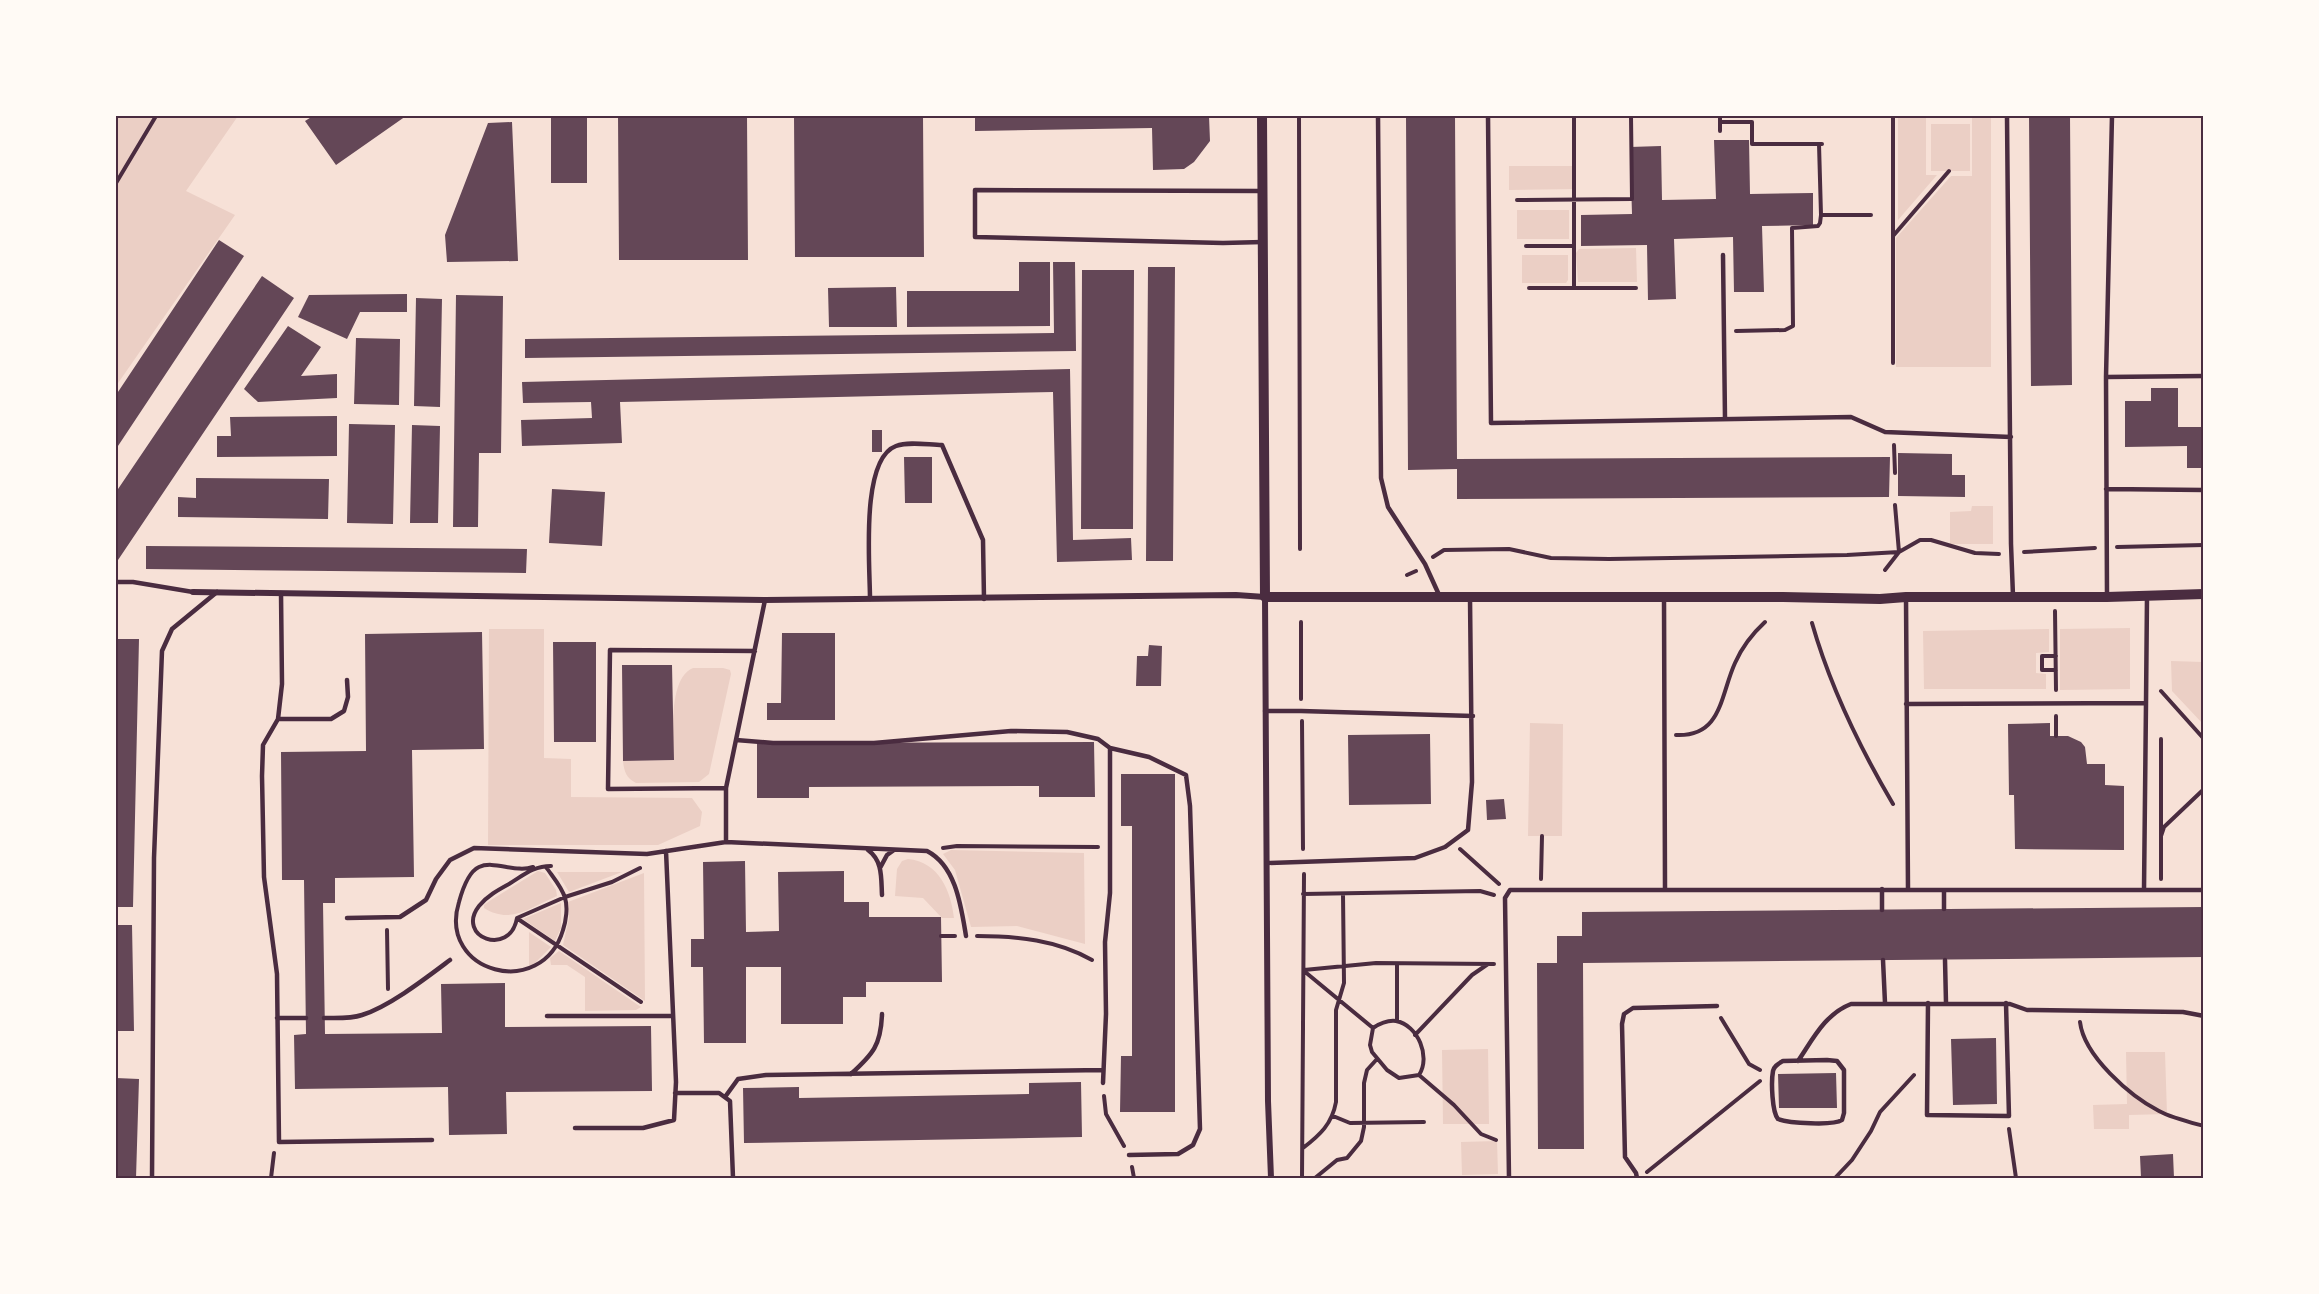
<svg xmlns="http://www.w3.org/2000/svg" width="2319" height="1294" font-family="'Nunito Sans',sans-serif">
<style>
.green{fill:#ebcfc5}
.building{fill:#644757}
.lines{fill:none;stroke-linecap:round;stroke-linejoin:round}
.path{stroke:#4a2c40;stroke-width:4}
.service{stroke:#4a2c40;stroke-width:4.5}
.minor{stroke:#4a2c40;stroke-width:6}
.tertiary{stroke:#4a2c40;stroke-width:10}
.neatline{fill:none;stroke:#4a2c40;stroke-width:2}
</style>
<rect width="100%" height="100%" fill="#f7e1d7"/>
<path class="green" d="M 116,116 L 238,116 L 186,191 L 235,215 L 116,386 Z
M 1898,116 L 1991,116 L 1991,367 L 1896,367 L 1896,238 L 1951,176 L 1972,176 L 1972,116 L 1926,116 L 1926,175 L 1937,175 L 1898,220 Z
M 1931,124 L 1970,124 L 1970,171 L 1931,171 Z
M 1509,166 L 1575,166 L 1576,189 L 1509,190 Z
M 1517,210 L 1569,210 L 1569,239 L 1517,239 Z
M 1636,248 L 1637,282 L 1578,282 L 1576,253 L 1579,249 Z
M 1522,255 L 1568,255 L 1568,280 L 1566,283 L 1522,283 Z
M 1972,506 L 1993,506 L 1993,544 L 1950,544 L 1950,512 L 1971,511 Z
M 2130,628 L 2130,689 L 2060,690 L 2060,629 Z
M 489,629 L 544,629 L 544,758 L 571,759 L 571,797 L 692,798 L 702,812 L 700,826 L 658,845 L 488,845 Z
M 2049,629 L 2049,652 L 2036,653 L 2036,673 L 2046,674 L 2046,689 L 1924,689 L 1923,631 Z
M 2171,661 L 2203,662 L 2203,724 L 2172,691 Z
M 693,668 L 723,668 L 730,670 L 731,674 L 709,774 L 699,782 L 636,783 C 626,778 624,771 623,761 L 674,760 C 673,737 668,678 693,668 Z
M 1530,723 L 1563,724 L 1562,836 L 1528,836 Z
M 951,850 L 1084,853 L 1085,944 L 1017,926 L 971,927 L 955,870 L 943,854 Z
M 908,859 C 939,862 951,891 954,918 L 942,918 L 923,898 L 895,896 L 897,869 L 902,861 Z
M 538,871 L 545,873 L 556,890 L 557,896 C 531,907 511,925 484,908 L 484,905 L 491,900 Z
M 557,872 L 622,872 L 569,892 Z
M 644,873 L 644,875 L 645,1001 L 563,945 L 569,918 L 568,902 Z
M 561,903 L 561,928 L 555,941 L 523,919 Z
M 529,932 L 551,947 L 533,965 L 529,965 Z
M 559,951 L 641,1007 L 636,1010 L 585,1011 L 585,977 L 567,965 L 551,965 L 550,958 Z
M 1488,1049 L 1489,1124 L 1443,1124 L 1442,1050 Z
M 2126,1052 L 2165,1052 L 2167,1114 L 2129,1115 L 2129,1129 L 2094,1129 L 2093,1105 L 2127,1104 Z
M 1497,1141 L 1498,1174 L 1462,1175 L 1461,1142 Z"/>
<path class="building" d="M 313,116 L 406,116 L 336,165 L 305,121 Z
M 551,116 L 587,116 L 587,183 L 551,183 Z
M 618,116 L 747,116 L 748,260 L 619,260 Z
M 794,116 L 923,116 L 924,257 L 795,257 Z
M 975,116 L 1209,116 L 1210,141 L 1194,162 L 1184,169 L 1153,170 L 1152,128 L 975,131 Z
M 1406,116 L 1455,116 L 1457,459 L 1890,457 L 1889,497 L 1457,499 L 1457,469 L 1408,470 Z
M 2029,116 L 2070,116 L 2072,385 L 2031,386 Z
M 512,122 L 518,261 L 447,262 L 445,235 L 488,123 Z
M 1714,140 L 1749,140 L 1750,194 L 1813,193 L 1813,225 L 1762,226 L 1764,292 L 1734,292 L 1733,237 L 1674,239 L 1676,299 L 1648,300 L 1647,245 L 1581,246 L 1581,215 L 1632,214 L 1630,147 L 1661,146 L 1662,200 L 1716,199 Z
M 219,240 L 244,256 L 116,449 L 116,395 Z
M 1019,262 L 1050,262 L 1050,326 L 907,327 L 907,291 L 1019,291 Z
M 1053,262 L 1075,262 L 1076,351 L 525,358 L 525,339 L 1054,333 Z
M 1148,267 L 1175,267 L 1173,561 L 1146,561 Z
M 1082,270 L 1134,270 L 1133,529 L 1081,529 Z
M 262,276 L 294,298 L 116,563 L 116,492 Z
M 896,287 L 897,327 L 829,327 L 828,288 Z
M 407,294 L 407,312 L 360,312 L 347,339 L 298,317 L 309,295 Z
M 456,295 L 503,296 L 501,453 L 479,453 L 478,527 L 453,527 Z
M 416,298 L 442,299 L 440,407 L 414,406 Z
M 288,326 L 321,347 L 301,376 L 337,374 L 337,398 L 258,402 L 244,389 Z
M 356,338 L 400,339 L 399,405 L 354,404 Z
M 1070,369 L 1073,540 L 1131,538 L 1132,560 L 1057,562 L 1053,392 L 620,402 L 622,443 L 522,446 L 521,420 L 592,418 L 591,402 L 523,403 L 522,382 Z
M 2151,388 L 2178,388 L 2178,427 L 2204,427 L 2204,468 L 2187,468 L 2187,446 L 2125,447 L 2125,401 L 2151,401 Z
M 337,416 L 337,456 L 217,457 L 217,436 L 231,436 L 230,417 Z
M 349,424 L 395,425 L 393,524 L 347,523 Z
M 412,425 L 440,426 L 438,523 L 410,523 Z
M 872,430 L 882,430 L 882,452 L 872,452 Z
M 1898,453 L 1952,454 L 1952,475 L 1965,475 L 1965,497 L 1898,496 Z
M 904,457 L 932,457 L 932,503 L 905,503 Z
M 196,478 L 329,479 L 328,519 L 178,517 L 178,497 L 196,498 Z
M 552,489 L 605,492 L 602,546 L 549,543 Z
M 146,546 L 527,549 L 526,573 L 146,569 Z
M 482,632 L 484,749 L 412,750 L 414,877 L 335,878 L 335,903 L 323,903 L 325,1034 L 442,1033 L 441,984 L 505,983 L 505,1027 L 651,1026 L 652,1091 L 506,1092 L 507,1134 L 449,1135 L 448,1087 L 295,1089 L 294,1035 L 306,1034 L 304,880 L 282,880 L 281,752 L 366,751 L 365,634 Z
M 782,633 L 835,633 L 835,720 L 767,720 L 767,703 L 781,703 Z
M 116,639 L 139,639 L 133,907 L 116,907 Z
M 553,642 L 596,642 L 596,742 L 554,742 Z
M 1149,645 L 1162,646 L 1161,686 L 1136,686 L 1137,656 L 1148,656 Z
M 622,665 L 672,665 L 674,760 L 623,761 Z
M 2050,723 L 2050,736 L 2068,736 L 2081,742 L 2085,747 L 2087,764 L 2105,764 L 2105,785 L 2124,786 L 2124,850 L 2015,849 L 2014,795 L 2009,795 L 2008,724 Z
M 1430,734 L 1431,804 L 1349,805 L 1348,735 Z
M 1094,742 L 1095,797 L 1039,797 L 1039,786 L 809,787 L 809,798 L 757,798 L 757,743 Z
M 1121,774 L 1175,774 L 1175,1112 L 1120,1112 L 1121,1056 L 1132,1056 L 1132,826 L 1121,826 Z
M 1504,799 L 1506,819 L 1487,820 L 1486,800 Z
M 745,861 L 746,932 L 779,931 L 778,872 L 844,871 L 844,902 L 869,902 L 869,917 L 941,917 L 942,982 L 866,982 L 866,997 L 843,997 L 843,1024 L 781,1024 L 781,967 L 746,967 L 746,1043 L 704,1043 L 703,967 L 691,967 L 691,939 L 704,939 L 703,862 Z
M 2204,907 L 2204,957 L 1583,963 L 1584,1149 L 1538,1149 L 1537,963 L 1557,963 L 1557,936 L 1582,936 L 1582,912 Z
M 116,925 L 132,925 L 134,1031 L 116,1031 Z
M 1996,1038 L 1997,1104 L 1953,1105 L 1951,1039 Z
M 1836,1073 L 1837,1108 L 1779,1108 L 1778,1074 Z
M 116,1078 L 139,1079 L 136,1178 L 116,1178 Z
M 1081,1082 L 1082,1137 L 744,1143 L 743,1088 L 799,1087 L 799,1098 L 1029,1094 L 1029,1083 Z
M 2173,1154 L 2174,1178 L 2141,1178 L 2140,1156 Z"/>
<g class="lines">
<path class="path" d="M 1299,116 L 1300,549
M 1574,116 L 1574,288
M 1720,116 L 1720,131
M 1720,122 L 1752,122 L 1752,144 L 1822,144
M 1819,144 L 1821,215 L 1871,215
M 116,183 L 156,116
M 1517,200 L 1632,199 L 1631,116
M 1893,236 L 1949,171
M 1526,246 L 1574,246
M 1529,288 L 1636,288
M 1736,331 L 1785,330 L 1793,326 L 1792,228 L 1818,226 L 1820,223 L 1821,215
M 1893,363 L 1893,116
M 1894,445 L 1895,473
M 2117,547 L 2204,545
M 2024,552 L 2095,548
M 1433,557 L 1444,550 L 1509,549 L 1551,558 L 1609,559 L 1847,555 L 1899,552 L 1920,540 L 1931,540 L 1975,553 L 1999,554
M 1885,570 L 1899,552 L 1895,505
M 1407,575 L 1416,571
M 2055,611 L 2056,690
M 1301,622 L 1301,699
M 1812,623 C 1830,686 1860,748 1893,804
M 2056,656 L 2042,656 L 2042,670 L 2056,670
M 2161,691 L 2204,739
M 2056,716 L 2056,736
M 1302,721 L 1303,849
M 1676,735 C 1722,737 1720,696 1735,663 C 1742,647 1752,634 1765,622
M 2161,739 L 2161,836
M 943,848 L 957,846 L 1098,847
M 1460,849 L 1499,884
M 551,866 C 533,866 524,875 509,884 C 498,890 487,896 479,906 C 455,937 510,958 517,918 L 565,897 L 612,882 L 640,868
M 533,867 C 515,873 494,860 479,867 C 468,872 462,891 459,902 C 437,973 542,1001 563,930 C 566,921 568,907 565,898 C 562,887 552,876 546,867
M 1541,879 L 1542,836
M 2161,879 L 2161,836 L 2164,827 L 2204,789
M 1303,894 L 1480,891 L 1494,895
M 518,919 L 641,1002
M 387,930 L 388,989
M 941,936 L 955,936
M 977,936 C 1017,936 1057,940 1092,960
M 1397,964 L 1397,1021
M 1304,970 L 1376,963 L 1494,964
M 1304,971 L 1373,1028 C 1379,1024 1388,1020 1396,1021 C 1418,1025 1431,1057 1419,1075 L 1454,1105 L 1481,1134 L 1496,1140
M 1721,1018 L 1749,1064 L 1760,1070
M 2080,1022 C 2084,1056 2130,1096 2159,1111 C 2172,1118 2189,1122 2204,1126
M 1373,1028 L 1370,1045 L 1372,1052 L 1387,1070 L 1399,1078 L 1419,1075
M 1415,1035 L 1472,975 L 1488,964
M 1104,1096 L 1106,1114 L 1124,1146
M 1333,1116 L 1350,1123 L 1424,1122
M 2009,1129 L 2016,1178
M 1303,1148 C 1320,1135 1332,1124 1336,1102 L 1336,1010 L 1344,983 L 1343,894
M 1132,1167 L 1134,1178
M 1647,1172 L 1760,1081
M 271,1178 L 274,1153
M 1302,1178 L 1304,874
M 1315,1178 L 1337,1160 L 1347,1158 L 1361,1141 L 1364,1127 L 1364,1083 L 1367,1070 L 1377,1059
M 1835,1178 L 1852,1160 L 1871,1131 L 1880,1112 L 1914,1075"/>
<path class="service" d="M 1378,116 L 1381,478 L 1388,507 L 1425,564 L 1440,597
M 1488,116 L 1491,423 L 1851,417 L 1885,432 L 2011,437
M 2007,116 L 2011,544 L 2013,596
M 1262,191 L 975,190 L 975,237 L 1223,243 L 1263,242
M 1723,255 L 1725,419
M 2106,377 L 2112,116
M 2106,489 L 2204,490
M 116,582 L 133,582 L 193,592
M 281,593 L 282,684 L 278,719 L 263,745 L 262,776 L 264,877 L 277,974 L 279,1142 L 432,1140
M 2107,597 L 2106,377 L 2204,376
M 1664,598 L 1665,889
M 1906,598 L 1908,890
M 870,599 C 870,566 860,459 896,446 C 909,441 929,445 942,445 L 983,540 L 984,599
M 1906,704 L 2146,703 L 2147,596
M 1265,711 L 1301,711 L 1473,716
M 278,719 L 331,719 L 344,711 L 348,697 L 347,680
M 736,740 L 773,743 L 874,743 L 1011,731 L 1067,732 L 1098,739 L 1110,748 L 1149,757 L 1186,775 L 1190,806 L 1200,1129 L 1193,1145 L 1178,1154 L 1129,1155
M 726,788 L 608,789 L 610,650 L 755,651
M 726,842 L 927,851 C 956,866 961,906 966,936
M 868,850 C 883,861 881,878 882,895
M 1267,863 L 1415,858 L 1445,847 L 1468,830 L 1472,782 L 1470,598
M 880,868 L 887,855 L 894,850
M 1882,889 L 1882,910
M 1944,890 L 1944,909
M 2144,890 L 2146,703
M 347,918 L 400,917 L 426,900 L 436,879 L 450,860 L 474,848 L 647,854 L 726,842 L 726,788 L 765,600
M 1883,960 L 1885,1003
M 1945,960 L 1946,1003
M 1928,1003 L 1927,1115 L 2009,1116 L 2006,1003
M 547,1016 L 673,1016
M 277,1018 L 306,1018
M 324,1018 C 337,1018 350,1019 362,1015 C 390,1006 426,978 450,960
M 1827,1060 L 1837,1061 L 1844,1070 L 1844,1113 L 1842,1120 C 1833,1126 1789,1123 1778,1119 C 1772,1112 1771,1082 1773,1071 C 1774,1066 1778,1064 1783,1061 Z
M 1798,1061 C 1813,1039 1825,1014 1851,1004 L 2010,1004 L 2027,1010 L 2183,1012 L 2204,1016
M 851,1074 C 873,1054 881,1045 882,1014
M 1103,1083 L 1106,1014 L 1105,942 L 1110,893 L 1110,748
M 675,1093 L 719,1093 L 730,1101 L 733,1178
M 725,1097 L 738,1079 L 766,1075 L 1103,1070
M 575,1128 L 643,1128 L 674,1120 L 676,1082 L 666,851
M 152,1178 L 154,858 L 162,651 L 172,629 L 217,592
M 1509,1178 L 1505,898 L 1510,890 L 2204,890
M 1637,1178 L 1636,1173 L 1625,1157 L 1622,1024 L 1624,1014 L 1633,1008 L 1717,1006"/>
<path class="minor" d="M 193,592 L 765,600 L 1236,595 L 1265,597 L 1268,1101 L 1271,1178"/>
<path class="tertiary" d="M 1262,116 L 1265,597 L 1783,597 L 1880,599 L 1906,597 L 2107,597 L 2204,594"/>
</g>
<rect width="2319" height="1294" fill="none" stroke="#fffaf5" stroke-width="234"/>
<rect x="117" y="117" width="2085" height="1060" class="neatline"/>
</svg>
